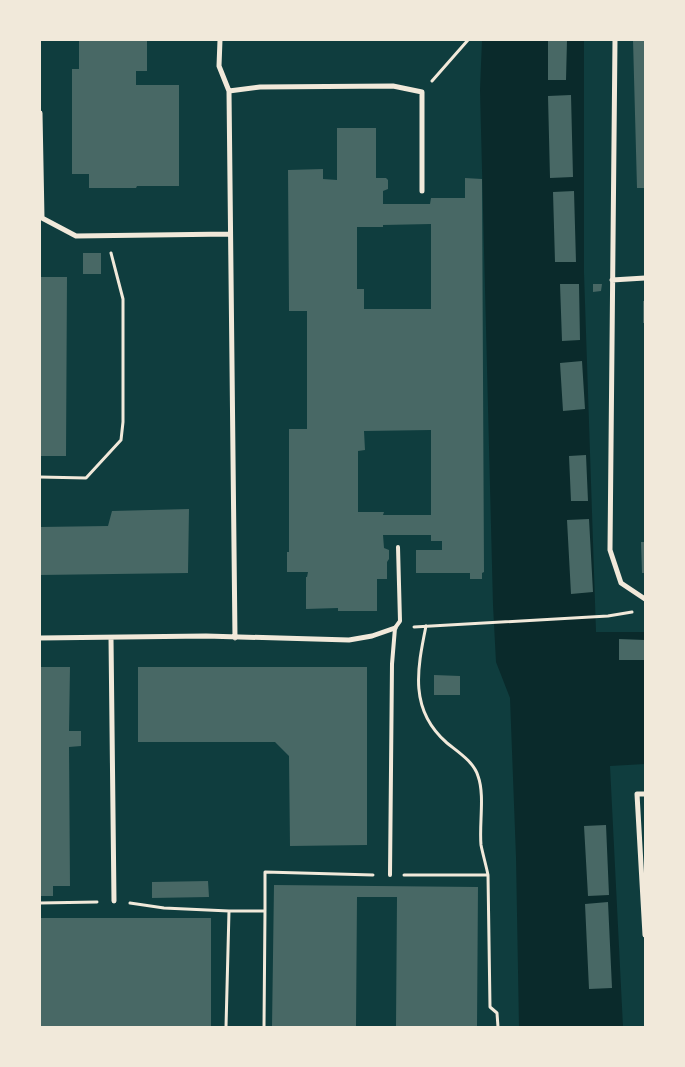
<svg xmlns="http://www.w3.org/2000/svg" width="685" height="1067" font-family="'Alegreya Sans',sans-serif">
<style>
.water{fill:#0a2a2b}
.building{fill:#486865;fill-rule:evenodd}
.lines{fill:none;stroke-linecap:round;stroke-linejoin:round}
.path{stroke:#f1e9da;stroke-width:3}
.service{stroke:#f1e9da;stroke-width:4}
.minor{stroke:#f1e9da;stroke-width:5}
</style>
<rect width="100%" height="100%" fill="#0f3d3e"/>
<path class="water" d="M 482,40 L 584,40 L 584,273 L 596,632 L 645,632 L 645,764 L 610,766 L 623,1027 L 519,1027 L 516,857 L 510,698 L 496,662 L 493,605 L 480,90 Z"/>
<path class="building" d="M 79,40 L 147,40 L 147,71 L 136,71 L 136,85 L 179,85 L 179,186 L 137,186 L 136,188 L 89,188 L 89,174 L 72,174 L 72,69 L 79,69 Z
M 548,40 L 567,40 L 566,80 L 548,80 Z
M 633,40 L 645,40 L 645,188 L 637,188 Z
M 571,95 L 573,177 L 550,178 L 548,96 Z
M 337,128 L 376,128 L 376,178 L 386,178 L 388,180 L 388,189 L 383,191 L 383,204 L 430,204 L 431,198 L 465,198 L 465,178 L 482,179 L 484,572 L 482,573 L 482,579 L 470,579 L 470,573 L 416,573 L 416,550 L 442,550 L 442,541 L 431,541 L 431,535 L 383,535 L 384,548 L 389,550 L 389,559 L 387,562 L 387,579 L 377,579 L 377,611 L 338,611 L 338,608 L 306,609 L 306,577 L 307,577 L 308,572 L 287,572 L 287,552 L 289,552 L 289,429 L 307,429 L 307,311 L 289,311 L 288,170 L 323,169 L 323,179 L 337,180 ZM 431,224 L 431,309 L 364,309 L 364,289 L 357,289 L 357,227 L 383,227 L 383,225 ZM 431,430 L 431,515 L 383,515 L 384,512 L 358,512 L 358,451 L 365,450 L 364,431 Z
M 574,191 L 576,262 L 555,262 L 553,192 Z
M 83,253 L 101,253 L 101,274 L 83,274 Z
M 40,277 L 67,277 L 66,456 L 40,456 Z
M 560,284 L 579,284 L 580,340 L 562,341 Z
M 593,284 L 602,284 L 601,291 L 593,292 Z
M 643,301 L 645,301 L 645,323 L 643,323 Z
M 582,361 L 585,409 L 563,411 L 560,363 Z
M 586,455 L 588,501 L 571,501 L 569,456 Z
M 189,509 L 188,573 L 40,575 L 40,527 L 108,526 L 112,511 Z
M 589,519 L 593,592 L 571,594 L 567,520 Z
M 641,542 L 645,542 L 645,573 L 642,573 Z
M 619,639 L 645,640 L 645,660 L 619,660 Z
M 40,667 L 70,667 L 69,731 L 81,731 L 81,746 L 69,747 L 70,886 L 53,886 L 53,896 L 40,896 Z
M 138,667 L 367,667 L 367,845 L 290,846 L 289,756 L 275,742 L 138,742 Z
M 434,675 L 460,676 L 460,695 L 434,695 Z
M 606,825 L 609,895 L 588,896 L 584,826 Z
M 208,881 L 209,897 L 152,898 L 152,882 Z
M 274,885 L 478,887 L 477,1027 L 396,1027 L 397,897 L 357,897 L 356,1027 L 272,1027 Z
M 608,902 L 612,988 L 589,989 L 585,904 Z
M 40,918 L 211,918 L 211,1027 L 40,1027 Z"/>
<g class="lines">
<path class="path" d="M 432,81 L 468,40
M 40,477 L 86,478 L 121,440 L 123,422 L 123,299 L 111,253
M 426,626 C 417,670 409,710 447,743 C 458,752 474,762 478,776 C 485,795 479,824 481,845 C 483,855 486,865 488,875
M 414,627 L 608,616 L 632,612
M 404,875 L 488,875 L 490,1007 L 497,1013 L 498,1027
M 40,903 L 97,902
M 130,903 L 164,908 L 229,911 L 226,1027
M 229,911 L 265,911 L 265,872 L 373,875
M 264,1027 L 265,911"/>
<path class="service" d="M 390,875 L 392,664 L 395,628 L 400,621 L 398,547"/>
<path class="minor" d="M 220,40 L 219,66 L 229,91 L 235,638
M 615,40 L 610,550 L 621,583 L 645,599
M 229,91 L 260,87 L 393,86 L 422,92 L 422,191
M 40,113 L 42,218 L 76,236 L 230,234
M 612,280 L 645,278
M 40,638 L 206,636 L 349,640 L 372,636 L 395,628
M 111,638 L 114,901
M 645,794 L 637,794 L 645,935"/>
</g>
<rect width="685" height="1067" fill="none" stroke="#f1e9da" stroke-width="82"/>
</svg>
